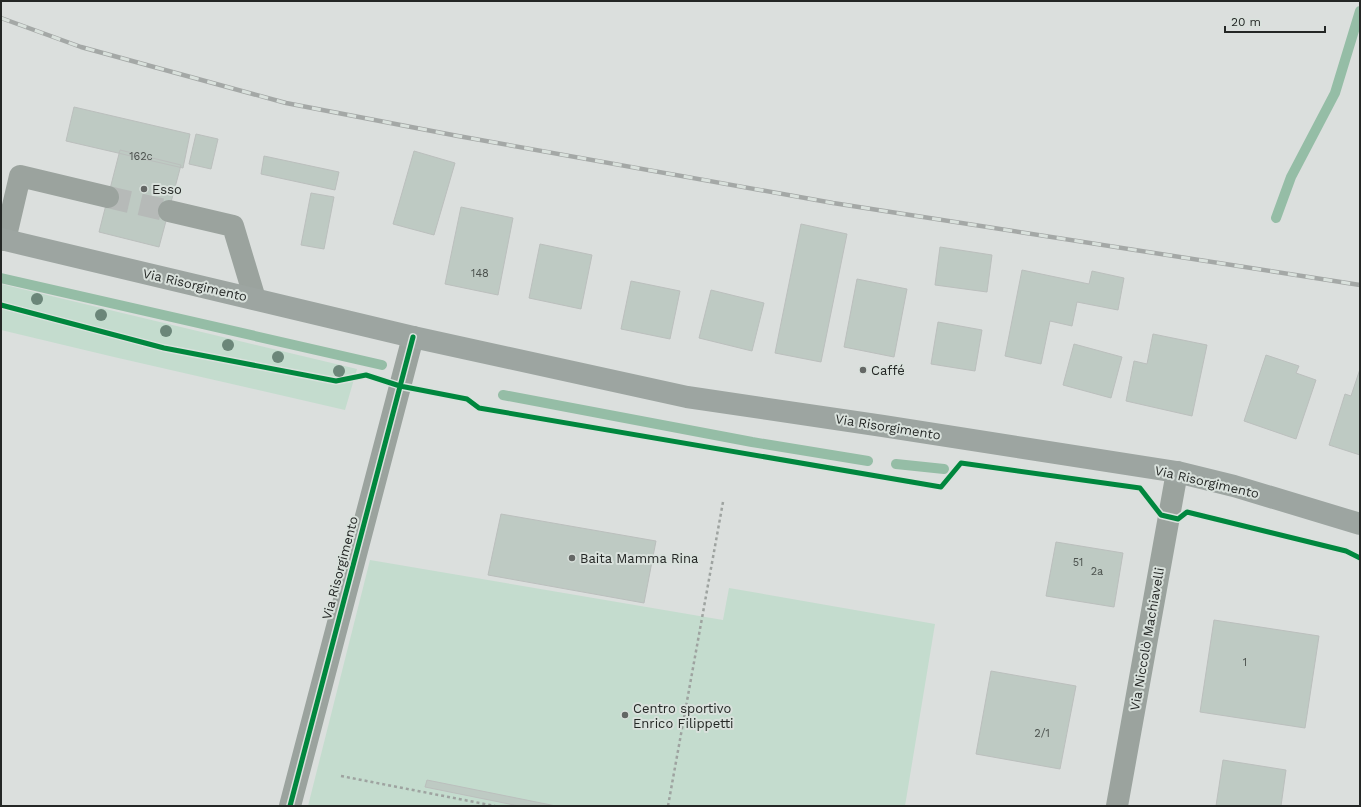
<svg xmlns="http://www.w3.org/2000/svg" width="1361" height="807" font-family="'Work Sans',sans-serif">
<style>
.green{fill:#c4dcce}
.lines{fill:none;stroke-linecap:round;stroke-linejoin:round}
.stream{stroke:#95bda6;stroke-width:10}
.building{fill:#becac3;stroke:#bbbfbd}
.minor-tunnel{stroke:#b6bab8;stroke-width:22;stroke-dasharray:22 11;stroke-linecap:butt}
.path{stroke:#9ea3a0;stroke-width:2.5;stroke-dasharray:3 3;stroke-linecap:butt}
.minor{stroke:#9ba39e;stroke-width:22}
.major{stroke:#9da5a1;stroke-width:22}
.rail-casing{stroke:#a4a8a6;stroke-width:4.5}
.rail{stroke:#d9e1dc;stroke-width:3;stroke-dasharray:9;stroke-linecap:butt}
.cycleway-casing{stroke:#d9e1dc;stroke-width:8}
.cycleway{stroke:#00873e;stroke-width:5}
.tree{fill:#6b8679}
.poi-dot{fill:#646765;stroke:#d9e1dc;stroke-width:1.5}
.labels{text-anchor:middle;dominant-baseline:central;stroke-width:4;stroke-linejoin:round;paint-order:stroke}
.number-label{font-size:11px;fill:#4a504c}
.poi-label{font-size:13px;fill:#242725;stroke:#d9e1dc;text-anchor:start}
.street-label{font-size:13px;fill:#242725;stroke:#d9e1dc}
</style>
<rect width="100%" height="100%" fill="#dbdfdd"/>
<path class="green" d="M 1,284 L 357,369 L 345,410 L 114,357 L 1,330 Z
M 370,560 L 723,620 L 729,588 L 935,624 L 905,806 L 308,806 Z"/>
<g class="lines">
<path class="stream" d="M 1276,218 L 1291,177 L 1335,93 L 1360,11
M 1,278 L 382,365
M 503,395 L 752,442 L 868,461
M 896,464 L 944,469"/>
</g>
<path class="building" d="M 74,107 L 190,134 L 183,168 L 66,141 Z
M 196,134 L 218,139 L 211,169 L 189,164 Z
M 120,150 L 181,165 L 159,247 L 99,232 Z
M 414,151 L 455,163 L 434,235 L 393,224 Z
M 264,156 L 339,172 L 335,190 L 261,174 Z
M 311,193 L 334,197 L 324,249 L 301,245 Z
M 461,207 L 513,218 L 498,295 L 445,284 Z
M 801,224 L 847,234 L 821,362 L 775,353 Z
M 540,244 L 592,255 L 581,309 L 529,298 Z
M 940,247 L 992,255 L 987,292 L 935,285 Z
M 1022,270 L 1089,284 L 1092,271 L 1124,278 L 1118,310 L 1077,302 L 1072,326 L 1050,321 L 1041,364 L 1005,356 Z
M 857,279 L 907,289 L 894,357 L 844,347 Z
M 631,281 L 680,291 L 670,339 L 621,329 Z
M 711,290 L 764,303 L 752,351 L 699,338 Z
M 938,322 L 982,330 L 975,371 L 931,364 Z
M 1153,334 L 1207,345 L 1192,416 L 1126,401 L 1134,361 L 1147,364 Z
M 1074,344 L 1122,357 L 1111,398 L 1063,385 Z
M 1266,355 L 1299,366 L 1296,373 L 1316,380 L 1296,439 L 1244,421 Z
M 1360,369 L 1360,455 L 1329,445 L 1345,394 L 1351,396 Z
M 501,514 L 656,541 L 644,603 L 488,575 Z
M 1056,542 L 1123,553 L 1114,607 L 1046,596 Z
M 1214,620 L 1319,636 L 1305,728 L 1200,712 Z
M 991,671 L 1076,686 L 1060,769 L 976,754 Z
M 1223,760 L 1286,770 L 1281,806 L 1216,806 Z
M 427,780 L 556,806 L 519,806 L 425,787 Z"/>
<g class="lines">
<path class="minor-tunnel" d="M 108,197 L 169,211"/>
<path class="path" d="M 428,391 L 467,399
M 341,776 L 495,806
M 668,806 L 723,502"/>
<path class="minor" d="M 169,211 L 233,226 L 255,299
M 5,240 L 20,176 L 108,197
M 290,806 L 413,337
M 1117,806 L 1177,472"/>
<path class="major" d="M 1,239 L 413,337 L 687,397 L 883,426 L 1177,472 L 1234,486 L 1360,524"/>
<defs>
<path id="rail" d="M 1,18 L 81,47 L 286,103 L 458,136 L 833,203 L 1360,285"/>
</defs>
<use href="#rail" class="rail-casing"/>
<use href="#rail" class="rail"/>
<defs>
<path id="cycleway" d="M 1,305 L 164,348 L 336,381 L 366,375 L 400,386 L 467,399 L 479,408 L 941,487 L 961,463 L 1140,488 L 1161,515 L 1178,519 L 1187,512 L 1346,551 L 1360,558
M 290,806 L 413,337"/>
</defs>
<use href="#cycleway" class="cycleway-casing"/>
<use href="#cycleway" class="cycleway"/>
</g>
<g class="tree">
<circle cx="37" cy="299" r="6"/>
<circle cx="101" cy="315" r="6"/>
<circle cx="166" cy="331" r="6"/>
<circle cx="228" cy="345" r="6"/>
<circle cx="278" cy="357" r="6"/>
<circle cx="339" cy="371" r="6"/>
</g>
<g class="poi-dot">
<circle cx="144" cy="189" r="4"/>
<circle cx="863" cy="370" r="4"/>
<circle cx="572" cy="558" r="4"/>
<circle cx="625" cy="715" r="4"/>
</g>
<g class="labels">
<g class="number-label">
<text x="141" y="156">162c</text>
<text x="480" y="273">148</text>
<text x="1078" y="562">51</text>
<text x="1097" y="571">2a</text>
<text x="1245" y="662">1</text>
<text x="1042" y="733">2/1</text>
</g>
<g class="poi-label">
<text x="152" y="189">Esso</text>
<text x="871" y="370">Caffé</text>
<text x="580" y="558">Baita Mamma Rina</text>
<text x="633" y="708">Centro sportivo<tspan x="633" dy="15">Enrico Filippetti</tspan></text>
</g>
<g class="street-label">
<text transform="translate(195 285) rotate(13)">Via Risorgimento</text>
<text transform="translate(888 427) rotate(9)">Via Risorgimento</text>
<text transform="translate(1207 482) rotate(13)">Via Risorgimento</text>
<text transform="translate(340 568) rotate(-75)">Via Risorgimento</text>
<text transform="translate(1147 639) rotate(-80)">Via Niccolò Machiavelli</text>
</g>
</g>
<rect width="1361" height="807" fill="none" stroke="#242725" stroke-width="4"/>
<path d="M1225 26v6h100v-6" fill="none" stroke="#242725" stroke-width="2"/>
<text x="1231" y="26" font-size="12" fill="#242725" stroke="#d9e1dc" stroke-width="3" paint-order="stroke">20 m</text>
</svg>
